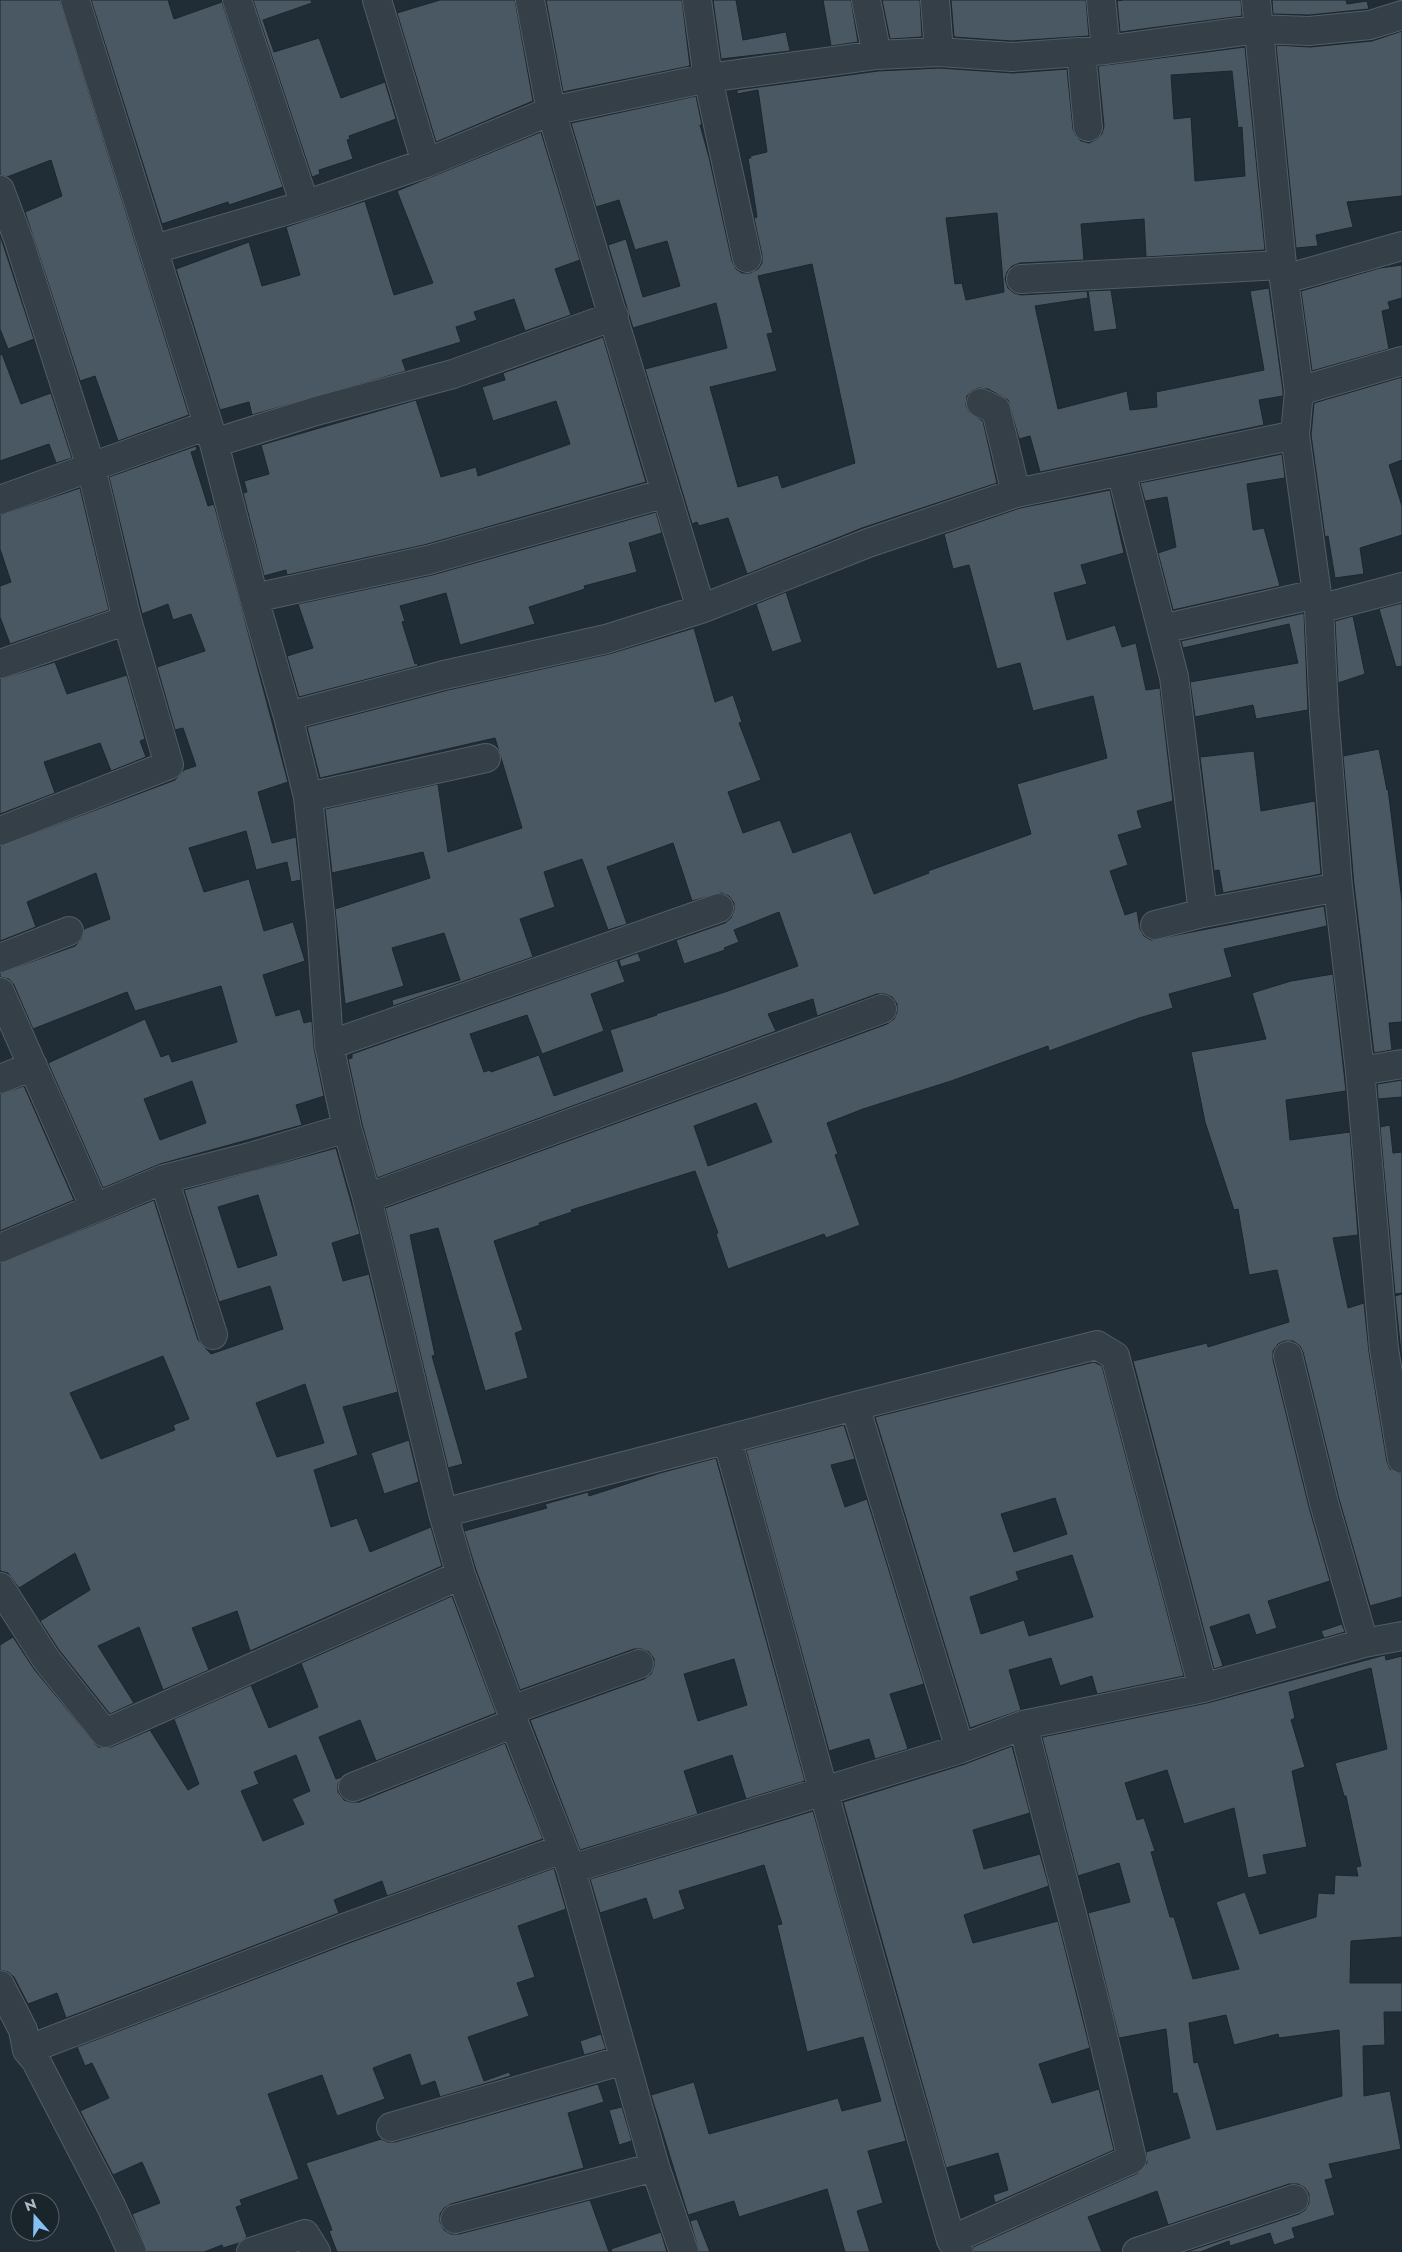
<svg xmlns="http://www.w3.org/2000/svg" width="1402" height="2252" font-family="Jost,sans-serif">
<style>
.building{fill:#495862;stroke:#1c262d;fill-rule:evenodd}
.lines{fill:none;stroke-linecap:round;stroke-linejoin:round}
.street-casing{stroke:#525d64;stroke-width:30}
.street{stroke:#343f47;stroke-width:28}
</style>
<rect width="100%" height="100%" fill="#212d36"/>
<path class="building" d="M 0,0 L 60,0 L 189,415 L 118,441 L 95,376 L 80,381 L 25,212 L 62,196 L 51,160 L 7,177 L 0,175 Z
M 91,0 L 168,0 L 174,19 L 222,2 L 283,187 L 229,205 L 228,202 L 162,224 Z
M 253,0 L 311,0 L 312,3 L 263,20 L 274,52 L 319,38 L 341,98 L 385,82 L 396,119 L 349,136 L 350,139 L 347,140 L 353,159 L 319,170 L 320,174 L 312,177 Z
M 440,0 L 515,0 L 533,101 L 436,142 L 397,13 Z
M 546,0 L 682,0 L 690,66 L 563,92 Z
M 713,0 L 736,0 L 743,40 L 786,32 L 790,51 L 721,59 Z
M 823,0 L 851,0 L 858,42 L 831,46 Z
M 882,0 L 920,0 L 922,37 L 890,39 Z
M 951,0 L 1086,0 L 1089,36 L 1012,41 L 954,37 Z
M 1123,0 L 1241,0 L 1242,16 L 1120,32 L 1117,1 Z
M 1272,0 L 1346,0 L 1347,4 L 1367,1 L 1369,9 L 1309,15 L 1273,14 Z
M 1402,31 L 1402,196 L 1347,202 L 1353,227 L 1316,235 L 1318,246 L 1296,248 L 1276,45 L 1310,47 L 1372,41 Z
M 1245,47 L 1265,250 L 1146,257 L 1144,219 L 1081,224 L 1084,260 L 1020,263 L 1012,266 L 1007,272 L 1005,279 L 1008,288 L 1014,293 L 1021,295 L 1087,291 L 1088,298 L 1035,306 L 1058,409 L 1127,391 L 1130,410 L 1157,407 L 1156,392 L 1264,370 L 1250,291 L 1269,288 L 1283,391 L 1283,396 L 1259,400 L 1264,425 L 1040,472 L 1030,436 L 1019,439 L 1008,400 L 988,389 L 979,388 L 972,391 L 967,396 L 966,405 L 969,412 L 983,421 L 997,483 L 862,528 L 747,574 L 728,518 L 699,526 L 697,522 L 692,524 L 645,369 L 727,348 L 716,303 L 633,328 L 608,245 L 626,239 L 643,297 L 680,286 L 667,241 L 635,250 L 619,200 L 596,207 L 571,123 L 696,96 L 702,125 L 700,125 L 709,157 L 732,261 L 736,269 L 742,273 L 750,273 L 758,269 L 762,263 L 762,255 L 754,218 L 757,217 L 748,158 L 751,158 L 750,156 L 767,152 L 758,90 L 737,94 L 737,90 L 878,71 L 939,68 L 1013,73 L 1067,69 L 1073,129 L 1076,136 L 1081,141 L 1089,143 L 1097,139 L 1102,134 L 1104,126 L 1098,66 ZM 1232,71 L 1238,128 L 1242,127 L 1245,176 L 1195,181 L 1191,117 L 1174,119 L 1171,75 ZM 997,213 L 1004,292 L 966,300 L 962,283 L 955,284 L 946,218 ZM 812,264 L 855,463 L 782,488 L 778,475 L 738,487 L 710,387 L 777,371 L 767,334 L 773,333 L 758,276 Z
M 541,132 L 580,260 L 555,269 L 571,315 L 525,331 L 514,299 L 474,312 L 477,320 L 456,327 L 461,342 L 402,360 L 406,371 L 252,415 L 249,402 L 220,410 L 176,269 L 249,242 L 262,286 L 300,275 L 286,227 L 365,201 L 394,295 L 433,283 L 397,191 Z
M 0,235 L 34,339 L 8,349 L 0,329 Z
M 1402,265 L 1402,298 L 1388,302 L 1390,309 L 1382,311 L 1389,349 L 1312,371 L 1301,291 L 1380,268 Z
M 1111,290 L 1117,329 L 1094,332 L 1088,291 Z
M 603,337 L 646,482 L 424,545 L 287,575 L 286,570 L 264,576 L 243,493 L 247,492 L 244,481 L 269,474 L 261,445 L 416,400 L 441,477 L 476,467 L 478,476 L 570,444 L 556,401 L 493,421 L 482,387 L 505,380 L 503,373 Z
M 2,354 L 21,404 L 51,393 L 72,458 L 56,463 L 49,444 L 0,461 L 0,355 Z
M 1402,377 L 1402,460 L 1389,465 L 1402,506 L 1402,535 L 1360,548 L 1364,574 L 1335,578 L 1328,536 L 1325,537 L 1311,435 L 1314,403 Z
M 196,446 L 197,450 L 191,452 L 208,506 L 214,504 L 288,782 L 258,792 L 272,843 L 296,837 L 301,880 L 291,882 L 287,862 L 256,870 L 246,831 L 189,848 L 204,892 L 249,879 L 264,931 L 293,922 L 305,961 L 263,975 L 276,1016 L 300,1009 L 304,1023 L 312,1021 L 314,1048 L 324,1096 L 296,1105 L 302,1125 L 160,1164 L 103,1188 L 48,1063 L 145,1019 L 161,1057 L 169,1054 L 172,1062 L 237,1042 L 221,986 L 135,1011 L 127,992 L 33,1029 L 14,985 L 9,979 L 0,977 L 0,973 L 75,946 L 81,940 L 84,929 L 110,919 L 96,873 L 27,902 L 36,927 L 0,941 L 0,846 L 175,780 L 184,770 L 196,766 L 183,728 L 175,730 L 157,667 L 205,651 L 191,614 L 173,620 L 168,604 L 142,614 L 109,477 ZM 192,1081 L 206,1123 L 160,1140 L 144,1099 Z
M 1282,454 L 1285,478 L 1247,484 L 1253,530 L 1264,528 L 1280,586 L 1173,610 L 1158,553 L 1176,547 L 1167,497 L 1145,501 L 1140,483 Z
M 80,488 L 109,610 L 10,644 L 0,617 L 0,586 L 11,582 L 0,549 L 0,515 Z
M 1110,490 L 1124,553 L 1081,565 L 1087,584 L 1054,593 L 1067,640 L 1115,625 L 1122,647 L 1136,643 L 1146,690 L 1160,688 L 1173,801 L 1137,811 L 1142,828 L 1118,835 L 1128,865 L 1110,871 L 1125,915 L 1137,911 L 1140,929 L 1144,936 L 1151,940 L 1324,906 L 1327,926 L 1224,949 L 1232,977 L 1169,994 L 1173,1008 L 1139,1018 L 1049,1051 L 1048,1046 L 951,1081 L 863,1109 L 827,1123 L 838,1154 L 835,1155 L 860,1225 L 826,1238 L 824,1234 L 728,1269 L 716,1234 L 718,1233 L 695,1171 L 571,1210 L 572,1212 L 539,1223 L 540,1225 L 494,1241 L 523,1330 L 515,1333 L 528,1378 L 485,1391 L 438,1228 L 410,1235 L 435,1355 L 432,1356 L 463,1464 L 448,1468 L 385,1208 L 887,1024 L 894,1019 L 897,1012 L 897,1004 L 892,997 L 885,994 L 877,994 L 817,1016 L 813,999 L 768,1014 L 776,1031 L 377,1178 L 362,1124 L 348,1059 L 352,1058 L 352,1054 L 617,960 L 625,982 L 591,994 L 604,1031 L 542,1054 L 527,1015 L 470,1034 L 484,1072 L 490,1070 L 491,1072 L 539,1055 L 554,1096 L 623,1071 L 610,1030 L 657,1015 L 656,1014 L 725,992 L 798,966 L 779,912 L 734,930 L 739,942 L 724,948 L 725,950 L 684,964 L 676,940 L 725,923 L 731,918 L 734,910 L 734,903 L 729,896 L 721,893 L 692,901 L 673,843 L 607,867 L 627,924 L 608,930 L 582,859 L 544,872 L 555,907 L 520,919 L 533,957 L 393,1006 L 392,1000 L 460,980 L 444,933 L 392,948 L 404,986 L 345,1004 L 335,909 L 430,878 L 423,852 L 332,873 L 325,809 L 438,784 L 448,852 L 522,828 L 495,738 L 320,778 L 307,727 L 448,690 L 609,654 L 694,628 L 715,702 L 733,695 L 742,722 L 739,723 L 761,780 L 728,792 L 743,833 L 780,820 L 793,853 L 851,832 L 874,894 L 929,873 L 928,871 L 1031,834 L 1017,784 L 1107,758 L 1093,696 L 1033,711 L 1020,663 L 997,669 L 969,565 L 953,569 L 944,534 L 1020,508 ZM 756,1103 L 772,1142 L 708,1166 L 694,1126 Z
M 656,512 L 662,533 L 629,543 L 637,572 L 584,586 L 585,589 L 529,607 L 535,624 L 460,645 L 446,593 L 400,606 L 405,621 L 402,622 L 415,664 L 417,663 L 418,666 L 299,697 L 287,656 L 313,648 L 298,604 L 432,575 Z
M 786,592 L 802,642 L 772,652 L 756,604 Z
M 1402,603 L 1402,666 L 1396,667 L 1379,609 Z
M 1304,613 L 1308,710 L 1256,719 L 1253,705 L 1195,717 L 1190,682 L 1298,663 L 1289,624 L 1183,648 L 1181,641 Z
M 1353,616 L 1365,674 L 1338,683 L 1335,621 Z
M 55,662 L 67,694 L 127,675 L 145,739 L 140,741 L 146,757 L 111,771 L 100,743 L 44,762 L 55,793 L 0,814 L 0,679 Z
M 1379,749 L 1387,790 L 1388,789 L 1402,901 L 1402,1022 L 1389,1023 L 1392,1050 L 1374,1053 L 1354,885 L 1343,756 Z
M 1254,751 L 1261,811 L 1315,801 L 1321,874 L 1223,893 L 1219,870 L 1214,871 L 1200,757 Z
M 638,953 L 641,961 L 621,967 L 619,960 Z
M 1333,974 L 1346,1091 L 1286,1100 L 1290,1140 L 1350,1132 L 1358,1235 L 1333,1238 L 1348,1308 L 1364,1303 L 1369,1352 L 1387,1462 L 1390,1469 L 1402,1474 L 1402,1597 L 1370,1606 L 1339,1499 L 1303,1352 L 1300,1346 L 1293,1341 L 1284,1341 L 1278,1344 L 1273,1351 L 1273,1360 L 1309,1507 L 1330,1581 L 1268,1601 L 1277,1628 L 1256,1635 L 1249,1614 L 1210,1627 L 1223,1666 L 1214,1669 L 1133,1361 L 1207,1343 L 1208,1347 L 1289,1322 L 1277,1270 L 1249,1275 L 1238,1209 L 1234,1210 L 1205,1122 L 1191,1052 L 1266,1039 L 1252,993 L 1291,981 Z
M 1402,1080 L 1402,1097 L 1378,1099 L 1377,1084 Z
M 24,1086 L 74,1200 L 0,1231 L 0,1094 Z
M 1390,1125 L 1393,1153 L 1402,1152 L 1402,1293 L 1395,1294 L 1380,1127 Z
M 336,1148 L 360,1234 L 332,1243 L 343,1281 L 369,1274 L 398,1392 L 343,1407 L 358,1455 L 314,1470 L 331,1527 L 357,1518 L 370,1552 L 431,1527 L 442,1566 L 250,1651 L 237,1611 L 192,1628 L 209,1670 L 163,1690 L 139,1627 L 98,1646 L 134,1703 L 110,1714 L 59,1650 L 40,1621 L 90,1590 L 75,1553 L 19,1588 L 8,1573 L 0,1571 L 0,1263 L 154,1200 L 198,1340 L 211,1354 L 283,1329 L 270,1286 L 219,1302 L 184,1190 ZM 258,1195 L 277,1255 L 238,1268 L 218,1207 ZM 163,1356 L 189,1419 L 173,1425 L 175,1430 L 101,1459 L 70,1393 ZM 305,1384 L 324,1443 L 277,1457 L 256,1403 Z
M 1402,1294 L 1402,1362 L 1395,1296 Z
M 1094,1362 L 1102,1366 L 1184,1676 L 1097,1694 L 1092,1676 L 1060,1686 L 1051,1658 L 1009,1670 L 1021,1710 L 970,1728 L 875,1417 ZM 1055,1498 L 1067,1534 L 1014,1552 L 1001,1514 ZM 1072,1555 L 1093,1617 L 1029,1636 L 1024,1620 L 981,1634 L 970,1597 L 1019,1580 L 1016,1572 Z
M 844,1425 L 855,1459 L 831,1465 L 845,1507 L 867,1499 L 924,1684 L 890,1694 L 908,1749 L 875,1759 L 869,1739 L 829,1751 L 746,1450 Z
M 409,1440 L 419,1482 L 384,1494 L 371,1453 Z
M 716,1458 L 805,1781 L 746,1799 L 732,1755 L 684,1771 L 698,1814 L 580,1850 L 530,1720 L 644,1679 L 651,1674 L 654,1666 L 654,1659 L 649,1652 L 641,1649 L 634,1649 L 520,1690 L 476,1570 L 464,1531 L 547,1508 L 545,1504 L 588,1492 L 589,1496 L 660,1473 ZM 734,1659 L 747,1705 L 698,1721 L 684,1674 Z
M 452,1596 L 496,1713 L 376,1761 L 360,1720 L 319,1737 L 336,1779 L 342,1777 L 338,1784 L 338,1792 L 344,1800 L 351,1802 L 359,1802 L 505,1743 L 543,1839 L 387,1896 L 382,1881 L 334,1900 L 339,1913 L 66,2018 L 57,1993 L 28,2004 L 14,1977 L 8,1972 L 0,1970 L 0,1645 L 13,1637 L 34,1669 L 98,1747 L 111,1747 L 150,1730 L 188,1790 L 199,1784 L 174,1719 L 251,1685 L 269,1728 L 318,1707 L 301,1663 ZM 296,1755 L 310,1791 L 292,1799 L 304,1824 L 263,1841 L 241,1791 L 259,1784 L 254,1772 Z
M 1342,1624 L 1345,1632 L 1324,1638 L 1321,1631 Z
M 1385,1655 L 1386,1660 L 1402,1656 L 1402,1937 L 1351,1941 L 1350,1983 L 1402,1983 L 1402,2012 L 1384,2012 L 1385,2045 L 1363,2046 L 1364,2096 L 1390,2091 L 1401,2149 L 1329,2164 L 1333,2178 L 1325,2180 L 1335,2215 L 1292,2228 L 1295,2238 L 1274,2245 L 1270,2233 L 1230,2246 L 1229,2241 L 1200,2252 L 1186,2252 L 1299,2214 L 1305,2210 L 1309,2203 L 1309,2194 L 1305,2188 L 1298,2184 L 1289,2184 L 1168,2225 L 1157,2191 L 1088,2217 L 1102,2252 L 974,2252 L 973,2247 L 1138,2173 L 1147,2163 L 1146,2152 L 1190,2138 L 1177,2093 L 1173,2094 L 1166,2029 L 1119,2038 L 1088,1913 L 1130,1902 L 1119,1863 L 1078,1876 L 1042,1737 L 1207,1703 ZM 1371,1668 L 1387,1749 L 1335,1763 L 1344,1796 L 1346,1796 L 1361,1866 L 1356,1867 L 1358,1876 L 1335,1875 L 1334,1894 L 1318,1893 L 1316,1917 L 1260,1934 L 1245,1892 L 1216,1902 L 1239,1969 L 1193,1979 L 1174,1917 L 1170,1917 L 1151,1852 L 1155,1851 L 1144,1818 L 1137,1820 L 1125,1783 L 1167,1770 L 1184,1824 L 1234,1808 L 1248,1878 L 1267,1874 L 1263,1855 L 1307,1847 L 1292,1771 L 1305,1767 L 1291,1720 L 1295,1718 L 1289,1692 ZM 1226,2015 L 1234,2045 L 1278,2034 L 1279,2038 L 1339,2030 L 1342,2096 L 1217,2130 L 1198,2062 L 1194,2063 L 1189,2023 Z
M 1012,1746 L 1030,1813 L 973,1830 L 984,1869 L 1040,1854 L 1049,1886 L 964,1915 L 973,1943 L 1058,1921 L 1090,2048 L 1039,2064 L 1052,2103 L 1099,2089 L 1114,2150 L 995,2203 L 993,2195 L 1008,2190 L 998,2153 L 946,2168 L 843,1802 L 965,1764 Z
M 813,1811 L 906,2141 L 868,2151 L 883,2203 L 857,2211 L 870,2252 L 845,2252 L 827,2189 L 739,2217 L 734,2201 L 688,2215 L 651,2095 L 694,2082 L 709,2134 L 838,2098 L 842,2111 L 881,2101 L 863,2037 L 807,2052 L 777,1925 L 782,1924 L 764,1865 L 679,1891 L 685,1909 L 653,1920 L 646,1898 L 600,1913 L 590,1879 Z
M 554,1868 L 566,1909 L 518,1926 L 535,1977 L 517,1983 L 529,2016 L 468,2037 L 484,2081 L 509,2072 L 511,2076 L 440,2097 L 435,2081 L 421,2086 L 410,2054 L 373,2068 L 385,2099 L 337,2116 L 322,2075 L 268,2094 L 299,2179 L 240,2200 L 242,2205 L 236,2207 L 247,2237 L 239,2243 L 223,2248 L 222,2245 L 204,2252 L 147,2252 L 132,2214 L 160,2203 L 142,2162 L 113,2175 L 80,2111 L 109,2098 L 92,2063 L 85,2066 L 77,2047 L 349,1943 Z
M 601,2034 L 606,2049 L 584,2055 L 580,2041 Z
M 598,2084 L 604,2102 L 568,2113 L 584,2168 L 451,2204 L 444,2208 L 440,2214 L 440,2222 L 444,2230 L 451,2234 L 459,2234 L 590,2200 L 609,2252 L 337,2252 L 329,2231 L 332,2230 L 306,2163 L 381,2139 L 388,2142 L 395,2142 Z
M 622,2107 L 632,2141 L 619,2145 L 609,2110 Z
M 697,2219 L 710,2252 L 699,2252 L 690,2221 Z
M 661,2232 L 667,2252 L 612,2252 L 611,2249 Z"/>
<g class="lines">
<defs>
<path id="street" d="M 75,0 L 214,443 L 254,598 L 288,716 L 308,797 L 321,923 L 329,1045 L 347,1128 L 367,1198 L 443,1513 L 461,1575 L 511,1710 L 514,1723 L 571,1869 L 655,2167 L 684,2252
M 237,0 L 305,205
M 377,0 L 426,163
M 530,0 L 551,111 L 701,609
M 697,0 L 708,78 L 747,258
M 866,0 L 877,55
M 935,0 L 939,52
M 1101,0 L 1106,50
M 1256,0 L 1282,265 L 1299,391 L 1295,435 L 1319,609 L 1324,711 L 1338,887 L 1360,1071 L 1384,1349 L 1402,1459
M 1081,52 L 1088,127
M 0,190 L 19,241 L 91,467 L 127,620 L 169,765 L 0,831
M 155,249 L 305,205 L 426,163 L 551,111 L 708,78 L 877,55 L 939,52 L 1012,57 L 1106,50 L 1259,29 L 1309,31 L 1370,25 L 1402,15
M 1021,279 L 1282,265
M 1285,279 L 1402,246
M 1299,391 L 1402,361
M 981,403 L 996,410 L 1016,493
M 214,443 L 316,411 L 453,374 L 614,316
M 1121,471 L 1174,677 L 1203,913
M 0,500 L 208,425
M 254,598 L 428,560 L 666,493
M 1319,609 L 1402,587
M 1162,629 L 1316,594
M 0,664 L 127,620
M 288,716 L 444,675 L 606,639 L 701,609 L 868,543 L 1016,493 L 1295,435
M 308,797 L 486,758
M 1155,925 L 1203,913 L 1338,887
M 0,958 L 69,931
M 0,992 L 95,1208
M 329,1045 L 719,908
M 1360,1071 L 1402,1064
M 0,1079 L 33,1066
M 164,1179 L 213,1335
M 367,1198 L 882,1009
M 0,1248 L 164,1179 L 250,1157 L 347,1128
M 1288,1356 L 1324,1503 L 1364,1643
M 855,1406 L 960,1749
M 727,1439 C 760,1555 791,1672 823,1789 C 864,1940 908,2090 951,2240 L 959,2252
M 443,1513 L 855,1406 L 1097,1345 L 1115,1356 L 1203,1688
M 0,1587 L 46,1659 L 105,1733 L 461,1575
M 511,1710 L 639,1664
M 353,1787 L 514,1723
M 571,1869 L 960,1749 L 1023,1725 L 1203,1688 L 1364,1643 L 1402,1636
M 0,1985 L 23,2030 L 27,2050 L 36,2061 L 111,2206 L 132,2252
M 27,2050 L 344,1928 L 562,1849
M 391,2127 L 624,2060
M 455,2219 L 655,2167
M 951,2240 L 1132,2159 L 1096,2007 L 1023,1725
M 251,2252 L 305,2234 L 316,2252
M 1137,2252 L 1294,2199"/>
</defs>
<use href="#street" class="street-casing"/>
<use href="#street" class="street"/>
</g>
<g transform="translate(35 2217) rotate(340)"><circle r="24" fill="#1a242b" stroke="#566068"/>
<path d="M0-4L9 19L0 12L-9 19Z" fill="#85c0f2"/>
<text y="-8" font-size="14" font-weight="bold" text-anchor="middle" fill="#afbac3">N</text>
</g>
</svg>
